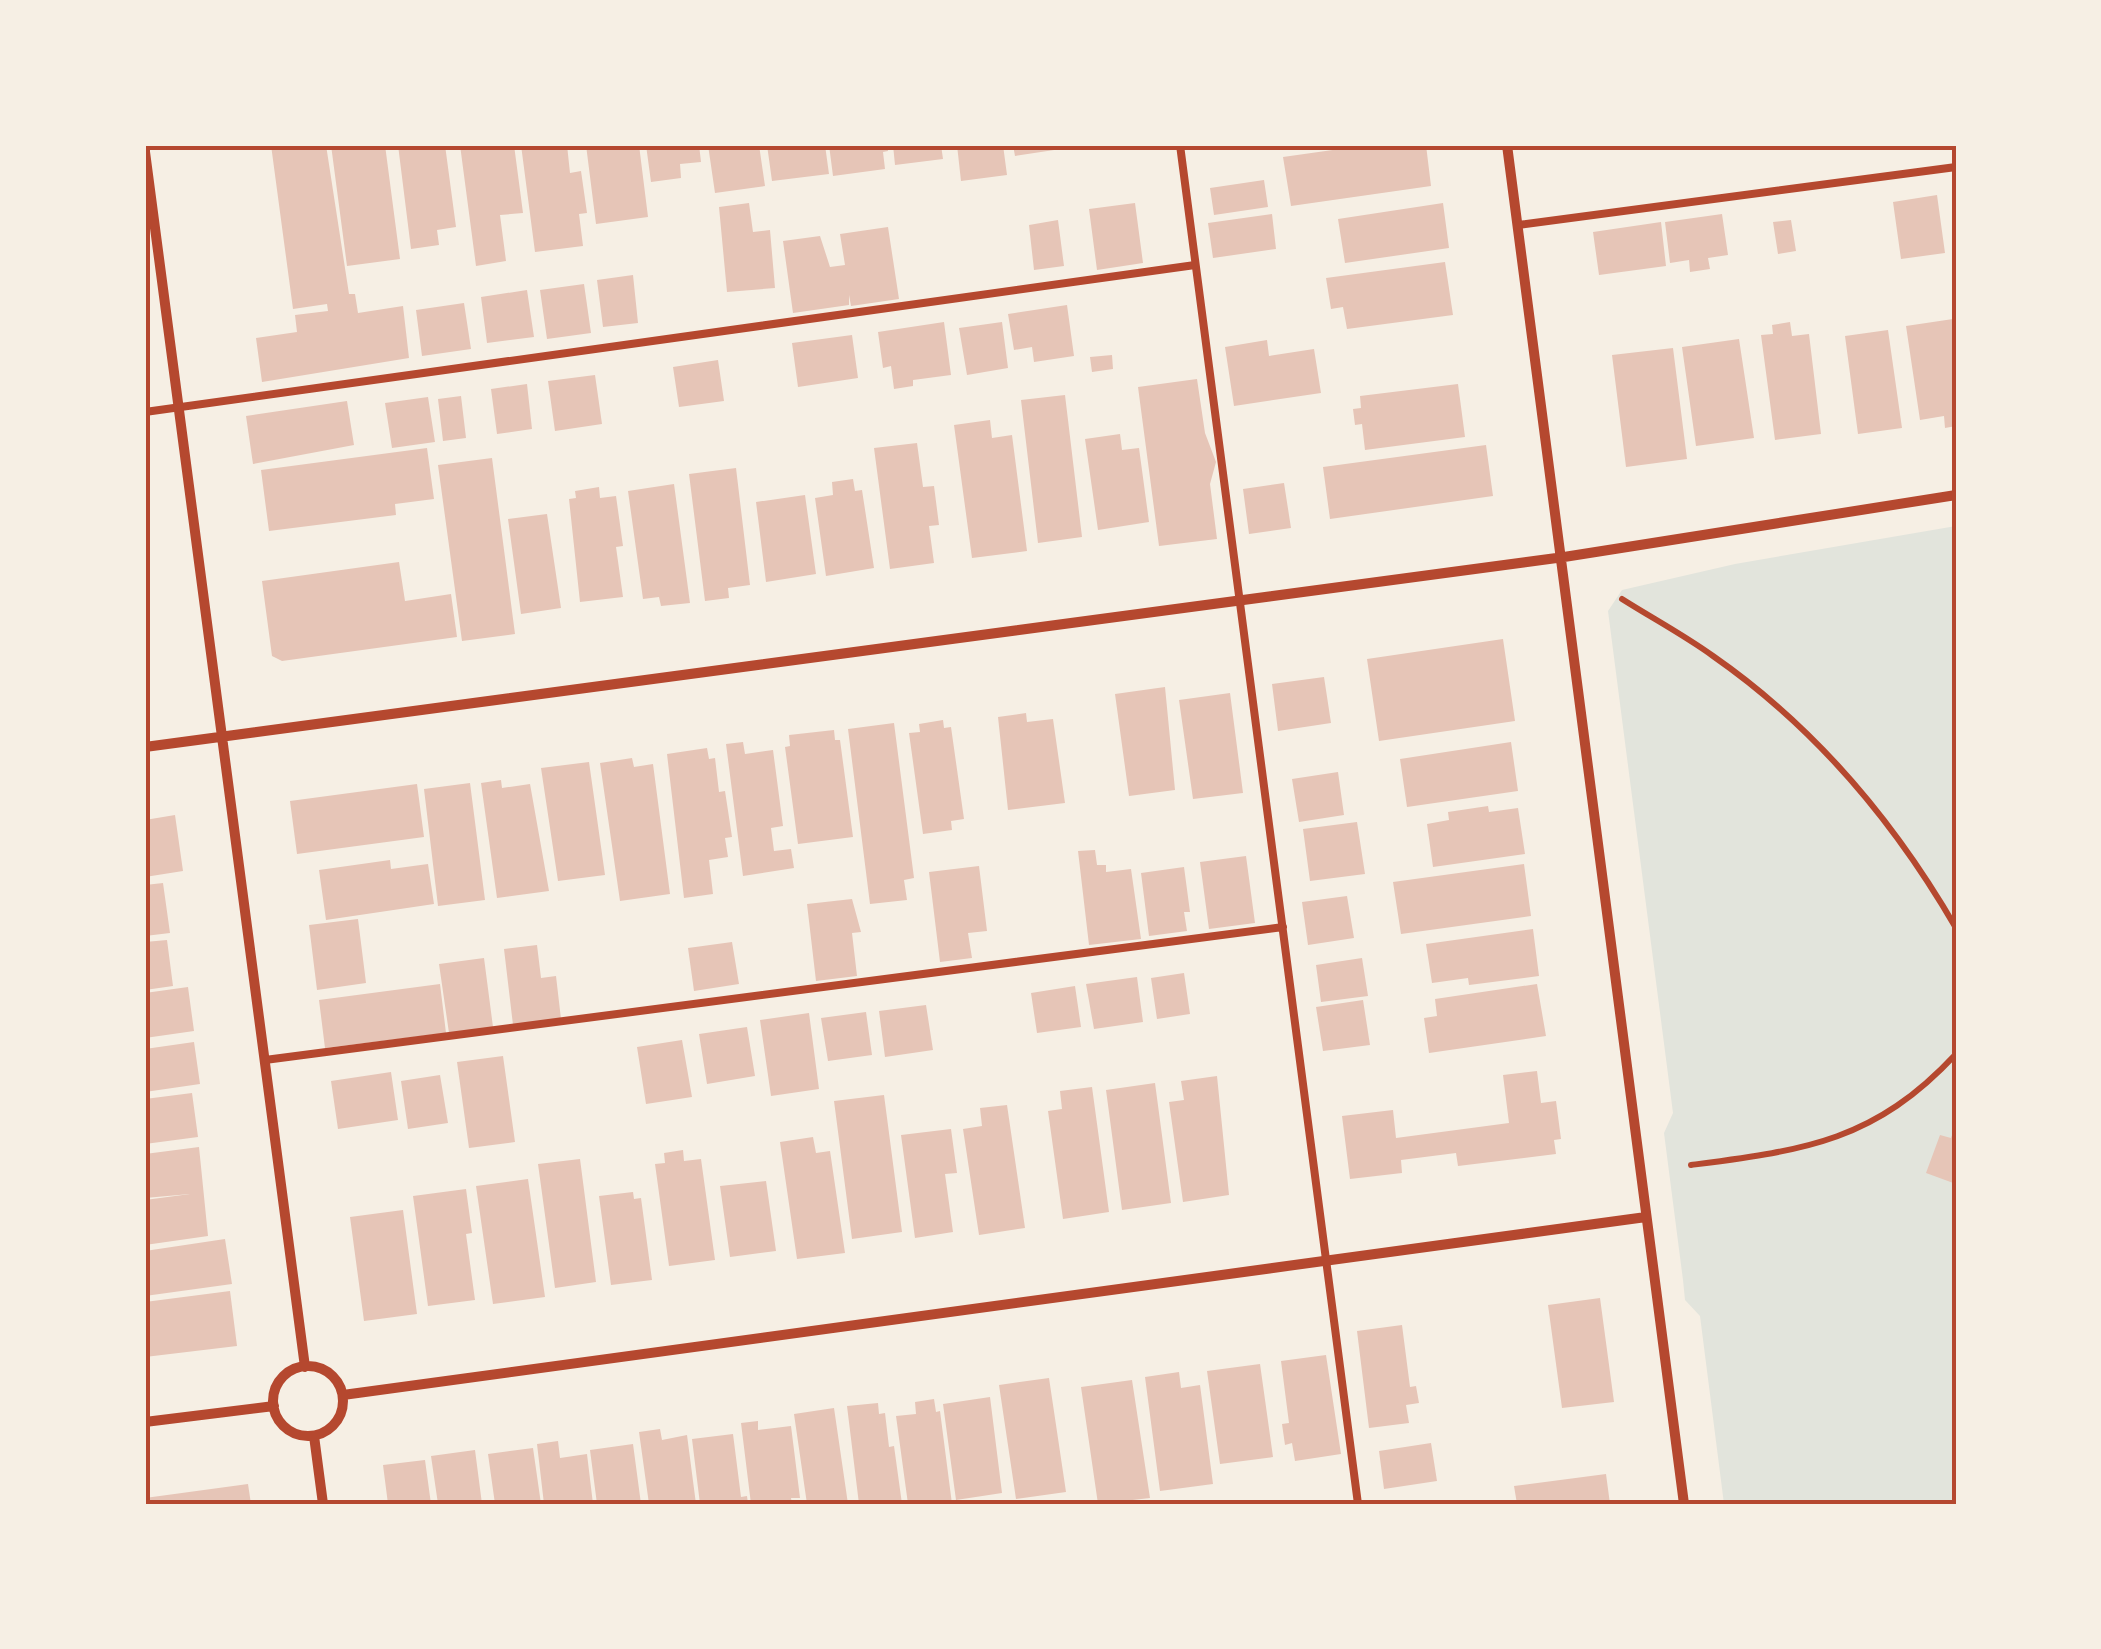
<svg xmlns="http://www.w3.org/2000/svg" width="2101" height="1649" font-family="'Sofia Sans Condensed',sans-serif">
<style>
.green{fill:#e2e4dc}
.building{fill:#e6c5b7}
.lines{fill:none;stroke-linecap:round;stroke-linejoin:round}
.path{stroke:#b5482f;stroke-width:6}
.service{stroke:#b5482f;stroke-width:8}
.minor{stroke:#b5482f;stroke-width:10}
.neatline{fill:none;stroke:#b5482f;stroke-width:4}
</style>
<rect width="100%" height="100%" fill="#f6efe4"/>
<path class="green" d="M 1956,526 L 1956,1504 L 1724,1504 L 1700,1316 L 1685,1300 L 1683,1280 L 1664,1133 L 1673,1113 L 1608,611 L 1622,590 L 1735,564 Z"/>
<path class="building" d="M 271,145 L 326,145 L 349,294 L 355,294 L 358,313 L 403,306 L 409,358 L 262,382 L 256,338 L 297,332 L 295,315 L 328,311 L 327,304 L 293,309 Z
M 331,145 L 385,145 L 400,259 L 347,266 Z
M 398,145 L 445,145 L 456,227 L 437,230 L 439,245 L 411,249 Z
M 460,145 L 514,145 L 523,213 L 500,215 L 506,261 L 476,266 Z
M 521,145 L 567,145 L 570,173 L 581,171 L 587,213 L 579,214 L 583,246 L 535,252 Z
M 586,145 L 639,145 L 648,217 L 596,224 Z
M 646,145 L 699,145 L 701,162 L 680,164 L 681,178 L 651,182 Z
M 708,145 L 759,145 L 765,186 L 715,193 Z
M 767,145 L 825,145 L 829,174 L 772,181 Z
M 829,145 L 887,145 L 888,151 L 883,152 L 885,169 L 833,176 Z
M 893,145 L 941,145 L 943,159 L 895,165 Z
M 957,145 L 1003,145 L 1007,175 L 961,181 Z
M 1013,145 L 1074,145 L 1074,147 L 1015,156 Z
M 1368,145 L 1426,145 L 1431,186 L 1291,206 L 1283,157 Z
M 1264,180 L 1268,207 L 1214,215 L 1210,188 Z
M 1937,195 L 1945,253 L 1901,259 L 1893,202 Z
M 749,203 L 753,232 L 770,230 L 775,288 L 727,292 L 719,207 Z
M 1135,203 L 1143,263 L 1097,270 L 1089,209 Z
M 1443,203 L 1449,248 L 1345,263 L 1338,219 Z
M 1272,214 L 1276,249 L 1213,258 L 1208,223 Z
M 1722,214 L 1728,255 L 1708,258 L 1710,269 L 1690,272 L 1689,260 L 1670,263 L 1665,222 Z
M 1058,220 L 1064,266 L 1034,270 L 1029,225 Z
M 1791,220 L 1796,251 L 1778,254 L 1773,222 Z
M 1661,222 L 1666,266 L 1599,275 L 1593,232 Z
M 888,227 L 899,299 L 851,306 L 849,295 L 849,305 L 793,313 L 783,241 L 820,236 L 830,267 L 845,265 L 840,234 Z
M 1445,262 L 1453,315 L 1347,329 L 1343,307 L 1331,309 L 1326,278 Z
M 633,275 L 638,323 L 603,327 L 597,280 Z
M 584,284 L 591,333 L 547,339 L 540,290 Z
M 527,290 L 534,337 L 487,343 L 481,297 Z
M 464,303 L 471,349 L 422,356 L 416,310 Z
M 1067,305 L 1074,356 L 1034,362 L 1032,347 L 1014,350 L 1008,314 Z
M 1953,319 L 1956,426 L 1945,428 L 1944,416 L 1920,420 L 1906,326 Z
M 944,322 L 951,375 L 913,380 L 913,386 L 894,389 L 891,366 L 883,368 L 878,332 Z
M 1002,322 L 1008,368 L 967,375 L 959,328 Z
M 1790,322 L 1792,336 L 1809,334 L 1821,434 L 1775,440 L 1761,335 L 1773,334 L 1772,325 Z
M 1888,330 L 1902,428 L 1858,434 L 1845,336 Z
M 852,335 L 858,378 L 798,387 L 792,343 Z
M 1739,339 L 1754,438 L 1696,446 L 1682,347 Z
M 1267,340 L 1269,356 L 1314,349 L 1321,393 L 1234,406 L 1225,347 Z
M 1673,348 L 1687,459 L 1626,467 L 1612,355 Z
M 1112,355 L 1113,369 L 1092,372 L 1090,357 Z
M 718,360 L 724,401 L 679,407 L 673,367 Z
M 595,375 L 602,424 L 555,431 L 548,381 Z
M 1197,379 L 1205,433 L 1216,462 L 1210,484 L 1217,539 L 1159,546 L 1138,387 Z
M 527,384 L 532,429 L 497,434 L 491,389 Z
M 1458,384 L 1465,437 L 1365,450 L 1362,424 L 1355,425 L 1353,409 L 1361,408 L 1360,396 Z
M 1065,395 L 1082,537 L 1038,543 L 1021,400 Z
M 461,396 L 466,438 L 443,441 L 438,399 Z
M 428,397 L 435,442 L 392,448 L 385,403 Z
M 347,401 L 354,445 L 253,464 L 246,416 Z
M 990,420 L 992,438 L 1012,435 L 1027,551 L 972,558 L 954,425 Z
M 1120,434 L 1122,450 L 1139,448 L 1149,522 L 1098,530 L 1085,439 Z
M 917,443 L 923,487 L 934,486 L 939,525 L 929,526 L 934,563 L 890,569 L 874,448 Z
M 1486,445 L 1493,496 L 1330,519 L 1323,467 Z
M 427,448 L 434,499 L 395,504 L 396,515 L 269,531 L 261,470 Z
M 492,458 L 515,634 L 462,641 L 438,465 Z
M 736,468 L 750,585 L 728,588 L 729,598 L 705,601 L 689,474 Z
M 853,479 L 855,491 L 862,490 L 874,568 L 826,576 L 815,498 L 833,495 L 832,482 Z
M 1284,483 L 1291,528 L 1249,534 L 1243,489 Z
M 674,484 L 690,603 L 661,606 L 659,597 L 643,599 L 628,491 Z
M 599,487 L 600,498 L 616,496 L 623,546 L 616,547 L 623,597 L 580,602 L 569,499 L 576,498 L 575,491 Z
M 805,495 L 816,574 L 766,582 L 756,502 Z
M 547,514 L 561,608 L 521,614 L 508,519 Z
M 399,562 L 405,601 L 451,594 L 457,637 L 282,661 L 272,656 L 262,581 Z
M 1503,639 L 1515,721 L 1379,741 L 1367,659 Z
M 1324,677 L 1331,723 L 1278,731 L 1272,684 Z
M 1165,687 L 1175,790 L 1129,796 L 1115,694 Z
M 1230,693 L 1243,793 L 1193,799 L 1179,700 Z
M 1026,713 L 1027,722 L 1053,719 L 1065,803 L 1008,810 L 998,717 Z
M 943,720 L 944,728 L 951,727 L 964,819 L 951,821 L 952,830 L 923,834 L 909,733 L 920,732 L 919,724 Z
M 894,723 L 914,878 L 904,880 L 907,900 L 870,904 L 848,729 Z
M 834,730 L 835,740 L 840,740 L 853,837 L 798,844 L 785,747 L 790,746 L 789,735 Z
M 743,742 L 745,754 L 773,750 L 783,826 L 771,828 L 774,851 L 791,849 L 794,868 L 743,876 L 726,744 Z
M 1511,742 L 1518,791 L 1407,807 L 1400,759 Z
M 707,748 L 709,759 L 715,758 L 719,792 L 725,791 L 732,837 L 725,838 L 728,857 L 709,860 L 713,894 L 684,898 L 667,754 Z
M 632,758 L 634,767 L 653,764 L 670,894 L 620,901 L 600,763 Z
M 589,762 L 605,875 L 558,881 L 541,768 Z
M 1338,772 L 1344,815 L 1299,822 L 1292,779 Z
M 501,780 L 502,788 L 530,784 L 549,891 L 497,898 L 481,783 Z
M 470,783 L 485,900 L 438,906 L 424,789 Z
M 417,784 L 424,837 L 297,854 L 290,801 Z
M 1488,806 L 1489,812 L 1518,808 L 1525,854 L 1433,867 L 1427,824 L 1449,820 L 1448,812 Z
M 175,815 L 183,871 L 145,877 L 145,820 Z
M 1357,822 L 1365,874 L 1310,881 L 1303,829 Z
M 1095,850 L 1097,865 L 1106,865 L 1106,872 L 1131,869 L 1141,939 L 1089,945 L 1078,851 Z
M 1246,856 L 1255,923 L 1209,929 L 1200,862 Z
M 390,860 L 391,869 L 428,864 L 434,904 L 326,920 L 319,870 Z
M 1524,864 L 1531,916 L 1401,934 L 1393,882 Z
M 979,866 L 987,931 L 968,933 L 972,958 L 940,962 L 929,872 Z
M 1184,867 L 1190,912 L 1184,912 L 1187,931 L 1149,936 L 1141,873 Z
M 163,883 L 170,933 L 145,936 L 145,885 Z
M 1347,896 L 1354,938 L 1308,945 L 1302,902 Z
M 852,899 L 861,932 L 852,933 L 857,976 L 816,981 L 807,904 Z
M 358,919 L 366,983 L 317,990 L 309,925 Z
M 1533,929 L 1539,976 L 1469,985 L 1468,978 L 1432,983 L 1426,944 Z
M 167,940 L 173,986 L 145,990 L 145,942 Z
M 732,942 L 739,984 L 694,991 L 688,948 Z
M 537,945 L 541,978 L 556,976 L 561,1019 L 513,1025 L 504,949 Z
M 484,958 L 493,1027 L 449,1033 L 439,964 Z
M 1362,958 L 1368,996 L 1321,1002 L 1316,965 Z
M 1184,973 L 1190,1014 L 1157,1019 L 1151,978 Z
M 1137,977 L 1143,1022 L 1094,1029 L 1086,984 Z
M 440,984 L 446,1033 L 325,1048 L 319,1000 Z
M 1537,984 L 1546,1036 L 1429,1053 L 1424,1018 L 1437,1016 L 1435,999 Z
M 1075,986 L 1081,1027 L 1037,1033 L 1031,993 Z
M 188,987 L 194,1031 L 145,1038 L 145,993 Z
M 1363,1000 L 1370,1045 L 1323,1051 L 1316,1007 Z
M 926,1005 L 933,1050 L 885,1057 L 879,1011 Z
M 866,1012 L 872,1055 L 828,1061 L 821,1018 Z
M 809,1013 L 819,1089 L 771,1096 L 760,1020 Z
M 747,1027 L 755,1076 L 707,1084 L 699,1034 Z
M 682,1040 L 692,1097 L 646,1104 L 637,1047 Z
M 194,1042 L 200,1084 L 145,1092 L 145,1049 Z
M 503,1056 L 515,1142 L 469,1148 L 457,1062 Z
M 1537,1071 L 1541,1103 L 1556,1101 L 1561,1139 L 1554,1140 L 1556,1154 L 1458,1166 L 1456,1153 L 1401,1160 L 1402,1173 L 1350,1179 L 1342,1116 L 1393,1110 L 1396,1138 L 1509,1123 L 1503,1075 Z
M 391,1072 L 398,1120 L 338,1129 L 331,1081 Z
M 440,1075 L 448,1123 L 408,1129 L 401,1081 Z
M 1217,1076 L 1229,1195 L 1183,1202 L 1169,1102 L 1184,1100 L 1181,1081 Z
M 1155,1083 L 1171,1203 L 1122,1210 L 1106,1090 Z
M 1092,1087 L 1109,1212 L 1063,1219 L 1048,1111 L 1062,1109 L 1060,1091 Z
M 192,1093 L 198,1137 L 145,1144 L 145,1099 Z
M 884,1095 L 902,1232 L 852,1239 L 834,1101 Z
M 1007,1105 L 1025,1228 L 979,1235 L 963,1129 L 982,1126 L 980,1108 Z
M 951,1129 L 957,1173 L 945,1174 L 953,1232 L 915,1238 L 901,1135 Z
M 1953,1132 L 1956,1134 L 1956,1184 L 1926,1173 L 1940,1135 L 1951,1138 Z
M 813,1137 L 816,1153 L 830,1151 L 845,1253 L 797,1259 L 780,1142 Z
M 199,1147 L 208,1236 L 145,1245 L 145,1200 L 190,1194 L 145,1198 L 145,1154 Z
M 683,1150 L 684,1161 L 701,1159 L 715,1260 L 669,1266 L 655,1164 L 665,1163 L 664,1153 Z
M 580,1159 L 596,1282 L 555,1288 L 538,1164 Z
M 528,1179 L 545,1297 L 493,1304 L 476,1186 Z
M 766,1181 L 776,1251 L 730,1257 L 720,1186 Z
M 466,1189 L 472,1233 L 466,1234 L 475,1300 L 428,1306 L 413,1196 Z
M 633,1192 L 634,1199 L 641,1198 L 652,1280 L 611,1285 L 599,1196 Z
M 403,1210 L 417,1314 L 364,1321 L 350,1217 Z
M 225,1239 L 232,1284 L 145,1296 L 145,1251 Z
M 230,1291 L 237,1346 L 145,1357 L 145,1302 Z
M 1600,1298 L 1614,1402 L 1562,1408 L 1548,1305 Z
M 1402,1325 L 1410,1387 L 1416,1386 L 1419,1403 L 1406,1405 L 1409,1423 L 1369,1428 L 1357,1331 Z
M 1326,1355 L 1341,1454 L 1295,1461 L 1292,1443 L 1285,1445 L 1282,1424 L 1289,1423 L 1281,1361 Z
M 1260,1364 L 1273,1457 L 1220,1464 L 1207,1371 Z
M 1179,1372 L 1181,1388 L 1200,1385 L 1213,1484 L 1160,1491 L 1145,1377 Z
M 1049,1378 L 1066,1492 L 1016,1499 L 999,1385 Z
M 1132,1380 L 1150,1498 L 1098,1504 L 1081,1387 Z
M 990,1397 L 1002,1493 L 956,1500 L 943,1404 Z
M 934,1399 L 936,1412 L 940,1411 L 952,1504 L 908,1504 L 896,1416 L 916,1414 L 915,1402 Z
M 878,1403 L 879,1414 L 885,1413 L 889,1447 L 894,1446 L 902,1504 L 859,1504 L 847,1406 Z
M 834,1408 L 848,1504 L 807,1504 L 794,1414 Z
M 758,1421 L 758,1430 L 791,1426 L 800,1498 L 791,1498 L 792,1504 L 751,1504 L 741,1423 Z
M 660,1429 L 662,1440 L 687,1435 L 696,1504 L 649,1504 L 639,1432 Z
M 733,1434 L 741,1497 L 747,1496 L 748,1504 L 700,1504 L 692,1439 Z
M 558,1441 L 560,1458 L 587,1454 L 593,1504 L 544,1504 L 537,1444 Z
M 1431,1443 L 1437,1481 L 1384,1489 L 1379,1451 Z
M 633,1444 L 641,1504 L 597,1504 L 590,1450 Z
M 533,1448 L 541,1504 L 495,1504 L 488,1454 Z
M 475,1450 L 482,1504 L 438,1504 L 431,1456 Z
M 425,1460 L 431,1504 L 388,1504 L 383,1465 Z
M 1606,1474 L 1610,1504 L 1517,1504 L 1514,1486 Z
M 248,1484 L 251,1504 L 145,1504 L 145,1498 Z"/>
<g class="lines">
<path class="path" d="M 1622,599 C 1652,618 1684,635 1713,656 C 1815,727 1894,821 1956,928
M 1691,1165 C 1805,1150 1874,1142 1956,1054"/>
<path class="service" d="M 1180,145 L 1358,1504
M 1518,225 L 1956,167
M 145,412 L 1195,265
M 265,1060 L 1283,927"/>
<path class="minor" d="M 1507,145 L 1684,1504
M 145,152 L 305,1367
M 145,747 L 1564,557 L 1956,495
M273 1401a35 35 0 1 1 70 0a35 35 0 1 1-70 0Z
M 343,1395 L 1646,1217
M 145,1422 L 274,1406
M 314,1436 L 323,1504"/>
</g>
<rect width="2101" height="1649" fill="none" stroke="#f6efe4" stroke-width="295"/>
<rect x="148" y="148" width="1806" height="1354" class="neatline"/>
</svg>
